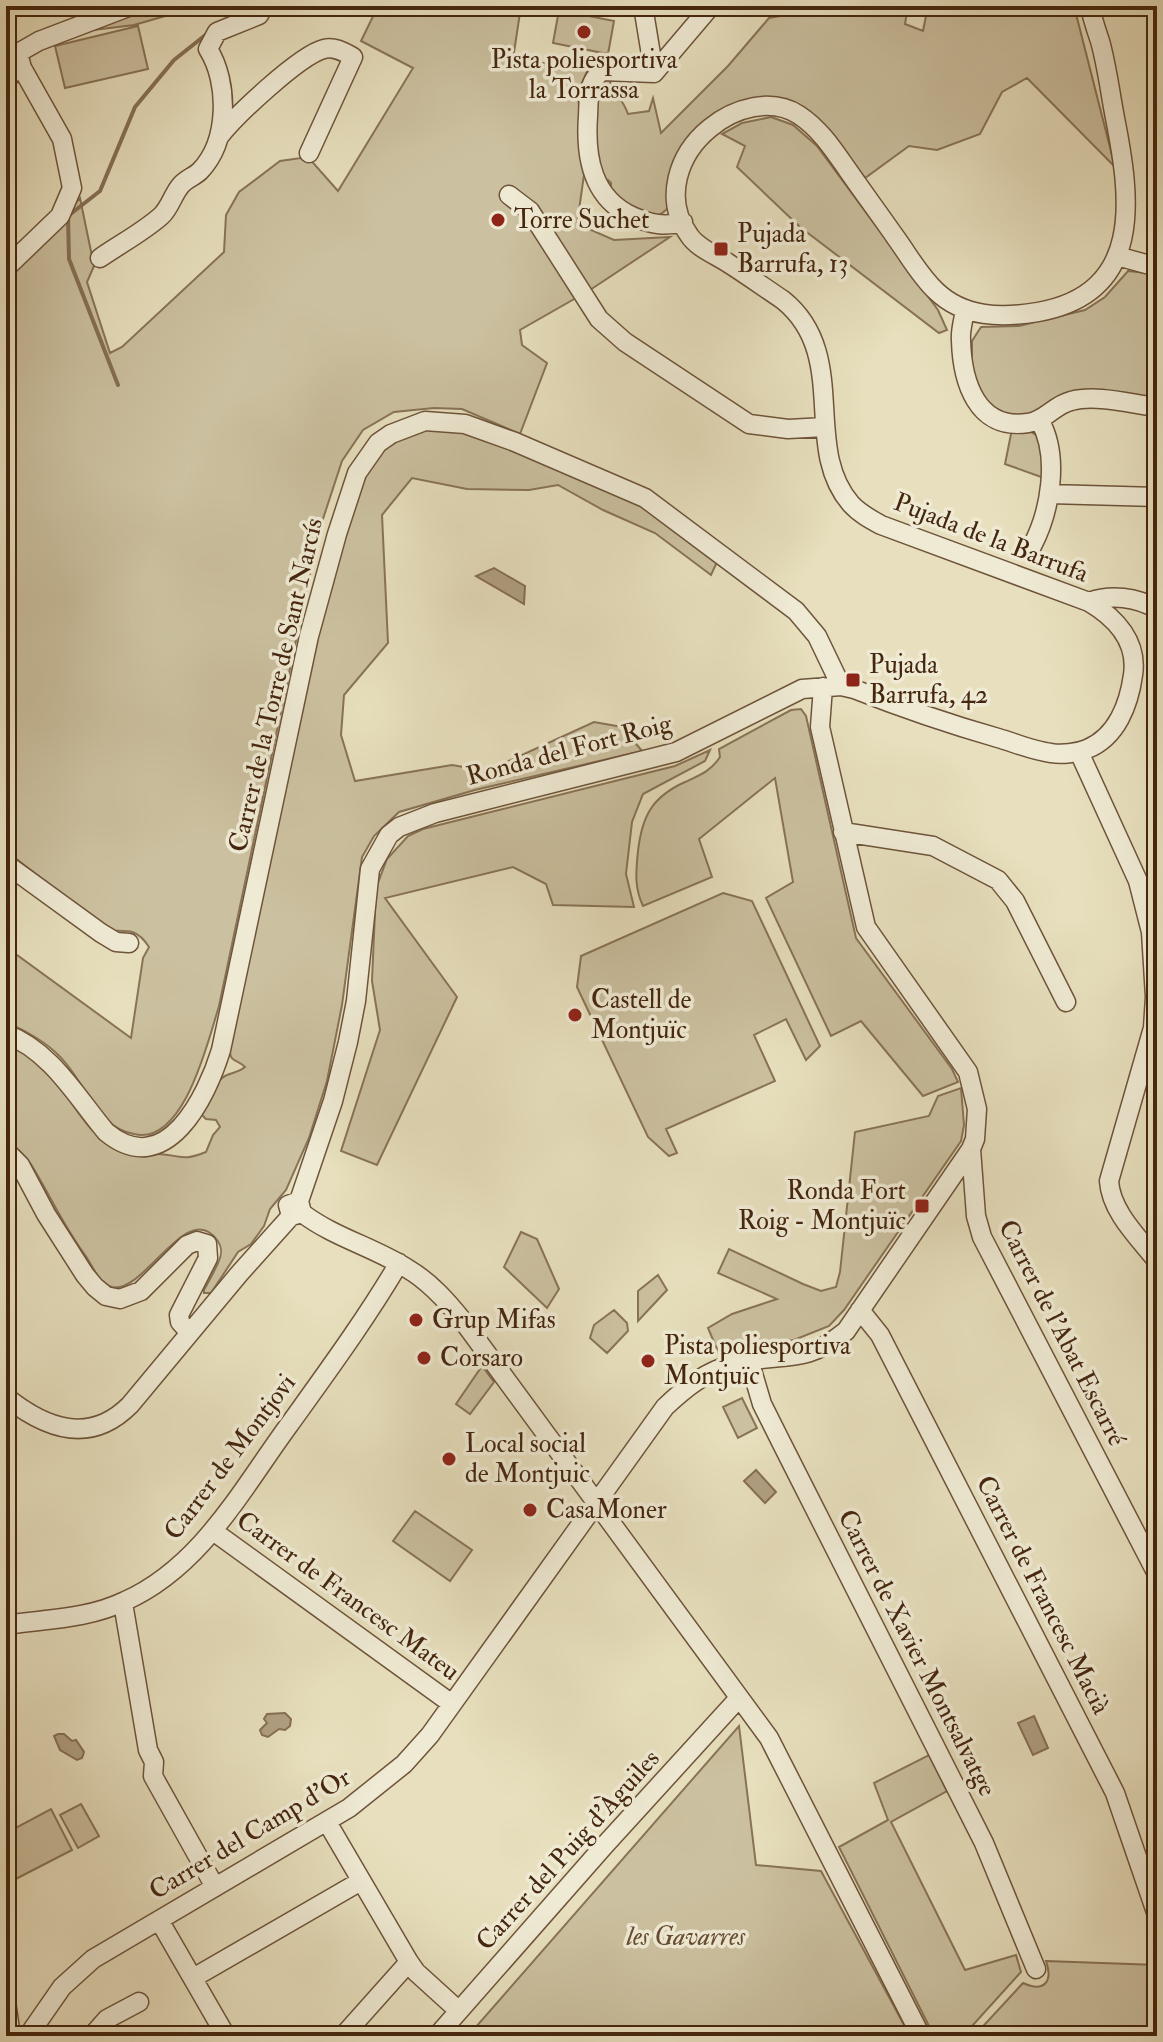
<svg xmlns="http://www.w3.org/2000/svg" width="1163" height="2042" font-family="'IM FELL Double Pica',serif">
<style>
.green{fill:#cbc09f;stroke:#887356;stroke-width:2}
.water{fill:#b0a082;stroke:#856f54;stroke-width:2}
.lines{fill:none;stroke-linecap:round;stroke-linejoin:round}
.stream{stroke:#856f54;stroke-width:4}
.minor-casing{stroke:#6e543a;stroke-width:21}
.minor{stroke:#efead4;stroke-width:18}
.poi-dot{fill:#8f2418;stroke:#efead4;stroke-width:3}
.labels{text-anchor:middle;dominant-baseline:central;stroke-width:7;stroke-linejoin:round;paint-order:stroke}
.poi-label{font-size:26px;fill:#45260e;stroke:#efead4;text-anchor:start}
.street-label{font-size:26px;fill:#45260e;stroke:#efead4}
.park-label{font-size:26px;font-style:italic;fill:#664c32;stroke:#efead4}
</style>
<rect width="100%" height="100%" fill="#e7dfbd"/>
<filter id="stains"><feTurbulence type="fractalNoise" baseFrequency=".0025" numOctaves="4"/><feColorMatrix values="0 0 0 0 .2 0 0 0 0 .09 0 0 0 0 .02 0 0 0 .5 -.17"/></filter>
<radialGradient id="worn" r=".72"><stop offset=".6" stop-color="#630" stop-opacity="0"/><stop offset="1" stop-color="#630" stop-opacity=".3"/></radialGradient>
<path class="green" d="M 191,6 L 190,9 L 134,25 L 94,30 L 92,25 L 150,7 Z
M 378,6 L 521,6 L 513,59 L 588,69 L 578,93 L 584,175 L 577,224 L 614,240 L 670,237 L 590,290 L 520,330 L 522,345 L 547,363 L 520,434 L 462,409 L 434,408 L 394,412 L 363,430 L 342,461 L 319,531 L 219,1006 C 208,1041 184,1146 134,1134 C 123,1132 115,1128 107,1120 C 88,1100 74,1068 54,1051 C 42,1040 21,1028 6,1023 L 6,947 L 131,1038 L 143,958 L 149,947 C 138,930 130,930 110,931 L 6,851 L 6,274 L 80,198 L 94,266 L 87,282 L 110,353 L 122,347 L 224,252 L 226,215 L 239,192 L 280,161 L 308,157 L 338,191 L 413,68 L 361,41 Z
M 803,6 L 908,6 L 905,24 L 923,31 L 928,6 L 997,6 L 997,10 L 1042,15 L 1074,6 L 1115,167 L 1027,78 L 1002,92 L 980,134 L 937,150 L 909,146 L 865,178 L 830,131 L 810,113 L 776,99 L 677,156 L 669,175 L 667,192 L 670,206 C 668,208 662,214 659,215 C 644,218 620,199 611,190 L 611,183 L 608,180 L 605,184 L 598,172 L 594,85 L 608,77 C 613,92 623,99 628,114 L 649,111 L 653,98 L 661,133 L 728,66 L 769,18 L 797,13 Z
M 559,10 L 614,21 L 608,54 L 553,43 Z
M 138,26 L 148,69 L 65,88 L 55,46 Z
M 771,117 L 793,125 L 817,146 L 938,310 L 947,330 L 939,333 L 800,227 L 737,167 L 745,146 L 722,134 L 742,123 Z
M 1128,271 L 1157,274 L 1157,403 L 1094,396 L 1020,418 L 986,408 L 968,358 L 972,357 L 972,341 L 981,327 L 1019,326 L 1085,310 L 1105,297 Z
M 422,429 L 457,429 L 495,442 L 648,509 L 717,562 L 711,575 L 655,533 L 603,510 L 558,485 L 529,490 L 467,489 L 412,478 L 382,515 L 388,643 L 344,695 L 341,735 L 355,781 L 452,765 L 487,771 L 594,722 L 622,727 L 642,751 L 475,790 L 399,812 L 374,836 L 362,857 L 342,1005 L 327,1081 L 309,1138 L 286,1190 L 270,1209 L 264,1226 L 251,1244 L 238,1252 L 211,1293 L 204,1293 L 204,1290 C 209,1281 214,1272 218,1263 C 222,1255 223,1248 217,1240 C 187,1198 144,1295 112,1287 C 98,1283 93,1266 85,1255 C 63,1225 51,1197 32,1166 C 25,1155 16,1148 6,1140 L 6,1044 C 64,1056 71,1136 127,1153 C 137,1156 148,1153 158,1154 C 182,1155 181,1162 206,1152 L 213,1135 L 220,1127 L 216,1120 L 206,1119 L 201,1114 C 207,1102 214,1080 227,1075 C 234,1072 239,1072 245,1067 C 238,1059 229,1063 230,1049 L 317,634 L 356,498 L 373,460 L 391,441 Z
M 1012,429 L 1031,432 L 1041,438 L 1044,478 L 1005,464 Z
M 801,709 L 806,716 L 856,938 L 952,1069 L 958,1082 L 923,1096 L 861,1021 L 831,1036 L 766,898 L 793,882 L 775,778 L 699,839 L 712,877 L 643,906 C 634,887 636,871 638,851 C 642,816 652,797 685,782 C 700,775 711,771 720,757 L 719,749 L 791,710 Z
M 710,750 L 705,761 L 643,794 L 632,822 L 626,874 L 634,907 L 553,905 L 546,884 L 513,867 L 385,898 L 457,997 L 377,1165 L 341,1151 L 380,1030 L 372,981 L 376,888 L 387,859 L 408,836 L 423,829 L 675,766 Z
M 723,893 L 752,901 L 820,1046 L 806,1060 L 786,1019 L 754,1035 L 775,1081 L 666,1129 L 677,1153 L 669,1156 L 648,1137 L 577,987 L 581,956 Z
M 961,1088 L 964,1125 L 961,1141 L 844,1310 L 829,1326 L 794,1340 L 719,1354 L 708,1328 L 732,1314 L 777,1299 L 718,1273 L 729,1249 L 803,1284 L 821,1291 L 836,1287 L 840,1272 L 855,1132 L 929,1116 L 938,1096 Z
M 521,1232 L 537,1239 L 559,1289 L 547,1308 L 504,1267 Z
M 658,1275 L 667,1290 L 638,1321 L 638,1291 Z
M 614,1310 L 627,1323 L 628,1331 L 607,1353 L 590,1338 L 594,1325 Z
M 482,1366 L 494,1382 L 470,1414 L 456,1404 Z
M 742,1398 L 757,1428 L 738,1438 L 723,1407 Z
M 415,1511 L 472,1550 L 450,1581 L 393,1541 Z
M 739,1726 L 756,1865 L 821,1871 L 910,2036 L 468,2036 Z
M 929,1755 L 947,1791 L 891,1822 L 965,1970 L 1016,1955 L 1021,1972 L 963,2036 L 934,2036 L 839,1847 L 888,1820 L 874,1783 Z
M 81,1804 L 99,1836 L 78,1848 L 60,1815 Z
M 51,1809 L 72,1850 L 6,1884 L 6,1833 Z
M 1046,1961 L 1157,1965 L 1157,2036 L 974,2036 L 1023,1983 C 1045,1993 1053,1981 1046,1961 Z"/>
<path class="water" d="M 494,568 L 525,586 L 524,604 L 476,576 Z
M 756,1470 L 776,1492 L 765,1503 L 744,1481 Z
M 285,1713 L 291,1719 L 290,1726 L 285,1730 L 279,1729 L 268,1737 L 262,1735 L 260,1730 L 267,1723 L 264,1719 L 267,1714 Z
M 1034,1716 L 1048,1748 L 1033,1755 L 1018,1723 Z
M 58,1734 L 64,1734 L 72,1741 L 76,1740 L 84,1752 L 82,1758 L 77,1760 L 60,1750 L 54,1736 Z"/>
<g class="lines">
<path class="stream" d="M 118,385 L 69,259 L 68,216 L 100,191 L 135,107 L 174,60 L 208,33"/>
<defs>
<path id="minor" d="M 644,12 L 654,73
M 654,73 L 602,71 C 587,83 589,98 588,116 C 585,157 592,199 634,217 C 651,224 664,227 683,222
M 654,73 L 711,6
M 6,82 L 12,72 L 18,53 L 39,41 L 131,6
M 219,137 C 235,116 300,55 324,49 C 334,46 344,52 353,57 L 309,153
M 509,195 L 530,211 L 599,319 L 625,342 L 749,424 L 788,429 L 825,427
M 1117,256 L 1157,267
M 100,258 C 120,244 143,232 161,216 C 170,208 173,194 181,185 C 186,179 195,176 200,171 C 229,141 229,82 208,49 L 217,32 L 259,15 L 264,6
M 6,268 L 60,216 L 72,188 L 62,139 L 22,68 L 18,53
M 965,309 C 964,319 960,330 961,340 C 962,380 976,431 1028,423 C 1045,421 1054,405 1071,401 C 1096,394 1131,404 1157,407
M 1049,494 L 1157,497
M 1032,546 C 1050,512 1060,457 1040,421
M 1089,602 C 1111,594 1136,597 1157,609
M 1079,752 L 1138,881 L 1151,932 L 1155,997 L 1153,1028 L 1109,1181 C 1111,1212 1139,1238 1157,1261
M 843,832 L 933,846 L 998,880 L 1015,901 L 1066,1002
M 6,864 L 101,933 L 116,942 L 129,943
M 6,1034 C 51,1051 76,1096 106,1132 C 166,1182 207,1096 221,1050 L 309,636 L 337,534 L 357,473 L 378,443 L 391,434 L 425,421 L 465,424 L 515,442 L 645,498 L 796,611 L 817,636 L 841,686
M 971,1149 L 976,1216 L 982,1237 L 1157,1574
M 6,1151 L 20,1165 L 46,1214 L 85,1275 L 95,1287 L 106,1296 L 120,1299 L 141,1291 L 187,1245 L 197,1241 L 207,1244 L 208,1258 L 179,1315 L 180,1322 L 190,1333
M 299,1201 L 333,1101 L 348,1042 L 356,1001 L 370,869 L 389,835 L 399,827 L 435,813 L 676,752 L 802,689 L 841,686 L 854,689 C 902,708 949,724 998,738 C 1015,743 1034,751 1051,753 C 1062,755 1077,753 1087,749 C 1117,737 1129,704 1133,675 C 1138,642 1116,618 1089,602 L 881,525 C 870,519 859,513 851,504 C 801,447 851,355 783,300 C 765,288 747,275 728,263 C 716,255 697,248 689,235 C 663,199 678,154 710,128 C 734,108 771,97 799,115 C 820,129 833,149 847,169 C 863,192 880,215 896,238 C 909,256 920,276 936,291 C 964,318 1002,318 1038,312 C 1144,293 1131,199 1115,118 C 1110,92 1107,66 1100,41 C 1096,29 1092,18 1090,6
M 302,1213 L 291,1216 L 288,1205 L 299,1201 L 302,1213 C 335,1238 374,1247 408,1269 C 430,1282 447,1301 463,1321 L 769,1738 L 921,2036
M 860,1310 L 880,1335 L 1115,1793 L 1157,1915
M 749,1360 L 762,1404 L 782,1444 L 984,1843 L 1036,1969
M 6,1397 C 46,1429 90,1445 130,1405 L 239,1274 L 291,1216
M 213,1531 L 452,1704
M 123,1603 L 148,1750 L 154,1762 L 153,1776 L 215,1887
M 6,1625 C 46,1619 88,1619 125,1601 C 201,1567 242,1489 289,1425 C 327,1372 366,1319 399,1263
M 327,1822 L 409,1962 L 416,1972 L 459,2011
M 159,1920 L 226,2036
M 193,1978 L 361,1881
M 6,2002 L 11,2036
M 28,2036 L 62,1987 L 93,1959 L 349,1808 L 404,1764 L 430,1735 L 665,1407 C 685,1388 706,1371 734,1364 C 782,1351 802,1367 846,1331 L 971,1149 L 975,1139 L 977,1109 L 968,1072 L 866,927 L 820,727 L 823,687
M 92,2036 L 107,2019 L 139,2002
M 343,2036 L 409,1962
M 437,2036 L 604,1846 L 738,1699"/>
</defs>
<use href="#minor" class="minor-casing"/>
<use href="#minor" class="minor"/>
</g>
<g class="poi-dot">
<circle cx="584" cy="32" r="8"/>
<circle cx="498" cy="220" r="8"/>
<rect x="713" y="241" width="16" height="16" rx="4"/>
<rect x="845" y="672" width="16" height="16" rx="4"/>
<circle cx="575" cy="1015" r="8"/>
<rect x="914" y="1198" width="16" height="16" rx="4"/>
<circle cx="416" cy="1320" r="8"/>
<circle cx="424" cy="1358" r="8"/>
<circle cx="648" cy="1361" r="8"/>
<circle cx="449" cy="1459" r="8"/>
<circle cx="530" cy="1510" r="8"/>
</g>
<g class="labels">
<g class="poi-label">
<text x="584" y="60" text-anchor="middle">Pista poliesportiva<tspan x="584" dy="30">la Torrassa</tspan></text>
<text x="514" y="220">Torre Suchet</text>
<text x="737" y="234">Pujada<tspan x="737" dy="30">Barrufa, 13</tspan></text>
<text x="869" y="665">Pujada<tspan x="869" dy="30">Barrufa, 42</tspan></text>
<text x="591" y="1000">Castell de<tspan x="591" dy="30">Montjuïc</tspan></text>
<text x="906" y="1191" text-anchor="end">Ronda Fort<tspan x="906" dy="30">Roig - Montjuïc</tspan></text>
<text x="432" y="1320">Grup Mifas</text>
<text x="664" y="1346">Pista poliesportiva<tspan x="664" dy="30">Montjuïc</tspan></text>
<text x="440" y="1358">Corsaro</text>
<text x="465" y="1444">Local social<tspan x="465" dy="30">de Montjuic</tspan></text>
<text x="546" y="1510">CasaMoner</text>
</g>
<g class="street-label">
<text transform="translate(991 538) rotate(21)">Pujada de la Barrufa</text>
<text transform="translate(276 685) rotate(-77)">Carrer de la Torre de Sant Narcís</text>
<text transform="translate(569 750) rotate(-15)">Ronda del Fort Roig</text>
<text transform="translate(1062 1333) rotate(63)">Carrer de l'Abat Escarré</text>
<text transform="translate(230 1457) rotate(-53)">Carrer de Montjovi</text>
<text transform="translate(1043 1595) rotate(63)">Carrer de Francesc Macià</text>
<text transform="translate(348 1596) rotate(36)">Carrer de Francesc Mateu</text>
<text transform="translate(917 1653) rotate(63)">Carrer de Xavier Montsalvatge</text>
<text transform="translate(250 1834) rotate(-31)">Carrer del Camp d'Or</text>
<text transform="translate(568 1850) rotate(-48)">Carrer del Puig d'Àguiles</text>
</g>
<g class="park-label">
<text x="686" y="1937">les Gavarres</text>
</g>
</g>
<rect width="1163" height="2042" fill="none" stroke="#e7dfbd" stroke-width="32"/>
<rect x="8" y="8" width="1147" height="2026" fill="none" stroke="#45260e" stroke-width="4"/>
<rect x="16" y="16" width="1131" height="2010" fill="none" stroke="#45260e" stroke-width="2"/>
<rect width="100%" height="100%" filter="url(#stains)"/>
<rect width="100%" height="100%" fill="url(#worn)"/>
</svg>
